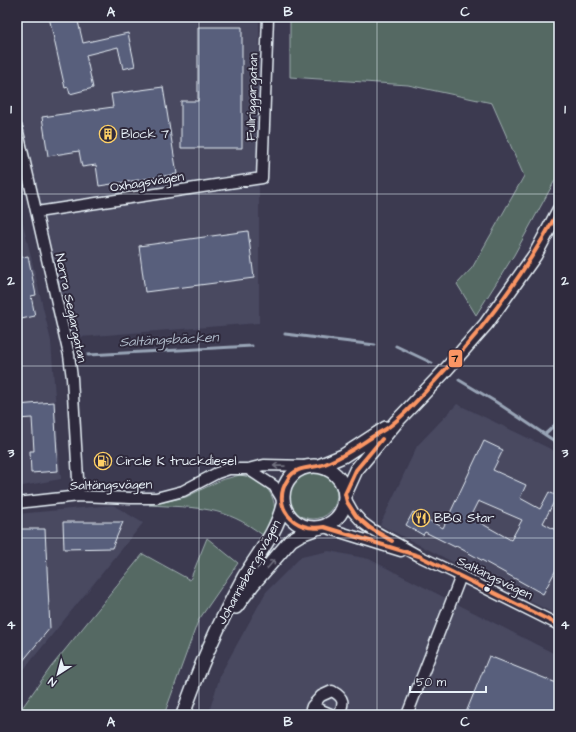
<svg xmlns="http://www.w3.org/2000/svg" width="576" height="732" font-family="'Architects Daughter',sans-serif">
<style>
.built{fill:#484860}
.green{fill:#546964;stroke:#9eadae}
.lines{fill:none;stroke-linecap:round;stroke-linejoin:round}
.stream{stroke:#98a4b6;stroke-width:3}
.building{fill:#595e7b;stroke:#e8f1f8;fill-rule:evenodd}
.minor-casing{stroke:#e8f1f8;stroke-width:13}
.major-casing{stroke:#e8f1f8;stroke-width:16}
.minor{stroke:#2f2a3d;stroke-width:10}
.major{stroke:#2f2a3d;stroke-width:13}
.bus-1-casing{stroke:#2f2a3d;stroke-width:7}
.bus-1{stroke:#fb9564;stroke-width:4}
.oneway{stroke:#70707e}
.grid{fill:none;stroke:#e8f1f8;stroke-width:1;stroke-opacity:0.55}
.bus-dot{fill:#e8f1f8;stroke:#2f2a3d;stroke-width:1.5}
.labels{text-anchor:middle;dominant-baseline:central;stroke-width:4;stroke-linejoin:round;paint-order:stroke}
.street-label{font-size:13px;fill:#e8f1f8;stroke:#2f2a3d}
.poi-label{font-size:13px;fill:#e8f1f8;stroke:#2f2a3d;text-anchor:start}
.water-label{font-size:14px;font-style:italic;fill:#acb7c6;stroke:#2f2a3d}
.line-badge{stroke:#2f2a3d;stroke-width:1.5}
.pale-badge-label{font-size:11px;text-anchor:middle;font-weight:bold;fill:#111}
.neatline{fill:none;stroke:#e8f1f8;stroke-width:1.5}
.grid-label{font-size:13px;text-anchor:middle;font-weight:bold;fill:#e8f1f8}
</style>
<rect width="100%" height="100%" fill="#3c3a50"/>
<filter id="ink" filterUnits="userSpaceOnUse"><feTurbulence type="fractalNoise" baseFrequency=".025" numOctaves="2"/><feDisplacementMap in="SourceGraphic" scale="8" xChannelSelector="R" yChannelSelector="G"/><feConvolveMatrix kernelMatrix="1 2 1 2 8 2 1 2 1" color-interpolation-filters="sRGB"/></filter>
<g filter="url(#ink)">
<path class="built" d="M 17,17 L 259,17 L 259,323 L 68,338 L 17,114 Z
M 17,198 L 51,341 L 61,479 L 17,487 Z
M 457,404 L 559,453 L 559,616 L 380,525 L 417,446 Z
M 113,505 L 143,523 L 17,678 L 17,514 Z
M 329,551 L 369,559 L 559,656 L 559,715 L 208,715 L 221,673 L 266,592 L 301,557 Z"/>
<path class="green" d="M 290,17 L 559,17 L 559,173 L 514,255 L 476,315 L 457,284 L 472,268 L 524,176 L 492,103 L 408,85 L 290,77 Z
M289 495a24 24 0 1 1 48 0a24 24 0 1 1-48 0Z
M 240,475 C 261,478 278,493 274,516 C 272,523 267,530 264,536 C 224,505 197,508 149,505 L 186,497 L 221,480 Z
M 207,538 L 238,563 L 198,621 L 164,715 L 17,715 L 51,667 L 143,554 L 190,580 Z"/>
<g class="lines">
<path class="stream" d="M 558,297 L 559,296
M 285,334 L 375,345
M 396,346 L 432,363
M 88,355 L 252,346
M 459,380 L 496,402 L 559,444
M 545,434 L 559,421"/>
</g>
<path class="building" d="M 49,17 L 77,17 L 83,43 L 128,33 L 135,66 L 123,69 L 118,47 L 86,55 L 93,88 L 70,94 L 68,87 L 65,88 Z
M 198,27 L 242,27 L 242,148 L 181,148 L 181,101 L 198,101 Z
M 163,87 L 177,174 L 99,186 L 96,165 L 82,167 L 79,151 L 48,156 L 42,117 L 113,107 L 111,94 Z
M 248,231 L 254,278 L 145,292 L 139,246 Z
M 28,256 L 36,295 L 31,296 L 35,316 L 17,320 L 17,258 Z
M 54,402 L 58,471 L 31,473 L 30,451 L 34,451 L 32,418 L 17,419 L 17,405 Z
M 484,441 L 503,450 L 493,470 L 526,485 L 520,498 L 540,509 L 549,492 L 557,496 L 543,523 L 559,532 L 559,564 L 543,594 L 456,546 L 455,547 L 425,532 L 423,535 L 406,525 L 413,512 L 443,528 ZM 478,501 L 522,520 L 511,540 L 470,517 Z
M 63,522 L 123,522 L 112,548 L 64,549 Z
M 17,529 L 45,529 L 50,628 L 17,668 Z
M 489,656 L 559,684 L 559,715 L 465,715 Z"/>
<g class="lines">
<defs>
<path id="minor" d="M 17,128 L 69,355 L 72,378 L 79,496
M 37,212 L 262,178 L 268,17
M 248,469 L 274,486 L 282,499
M 345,498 L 353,512 L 363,523 L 371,529 L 419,556 L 461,576 L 559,625
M 17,503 L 79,496 L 131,498 L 156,498 L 183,491 L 217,473 L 229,469 L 248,469 L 264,465 L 310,466
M 324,527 L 401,551
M 312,706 L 321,696 L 332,691 C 345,698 344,703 339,715
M 309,715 L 312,706 L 333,715
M 407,715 L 461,576"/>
<path id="major" d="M283 497a31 31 0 1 1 62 0a31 31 0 1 1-62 0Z
M 319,466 L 343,456 L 386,428
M 345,494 L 356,470 L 397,421 L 443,373 L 486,324 L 535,255 L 559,210
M 236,607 L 253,584 L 291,540 L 301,534 L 315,529
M 183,715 C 199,667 220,621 244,577 C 259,552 276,534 283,505"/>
</defs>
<use href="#minor" class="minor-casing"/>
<use href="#major" class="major-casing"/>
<use href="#minor" class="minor"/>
<use href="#major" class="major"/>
<defs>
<path id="bus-1" d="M 559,210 C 525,273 484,329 435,381 C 421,396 407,413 390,426 C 385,430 378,433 372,437 C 357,447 343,457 325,464 C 312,469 297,465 288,479 C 270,506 294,533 324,527 L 419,556 L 559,625
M 382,439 L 356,470 L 345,494 L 347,502 L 356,516 L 370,528 L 392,541"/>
</defs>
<use href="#bus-1" class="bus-1-casing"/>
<use href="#bus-1" class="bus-1"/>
</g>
<defs><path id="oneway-shaft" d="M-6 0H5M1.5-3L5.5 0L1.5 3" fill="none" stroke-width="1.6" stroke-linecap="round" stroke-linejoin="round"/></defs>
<g class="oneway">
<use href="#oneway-shaft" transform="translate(279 466) rotate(-179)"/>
<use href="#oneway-shaft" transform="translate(271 564) rotate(-50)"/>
</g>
</g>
<path class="grid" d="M 199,17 L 199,715M 377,17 L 377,715M 17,194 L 559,194M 17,366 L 559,366M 17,538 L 559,538"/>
<defs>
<symbol id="building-ring" viewBox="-11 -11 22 22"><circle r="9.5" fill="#2f2a3d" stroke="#ffd166" stroke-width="1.5"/><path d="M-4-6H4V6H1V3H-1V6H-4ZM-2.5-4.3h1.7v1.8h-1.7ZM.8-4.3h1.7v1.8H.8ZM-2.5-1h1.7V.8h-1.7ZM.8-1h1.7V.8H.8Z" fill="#ffd166"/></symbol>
<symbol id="fuel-ring" viewBox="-11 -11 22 22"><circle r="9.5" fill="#2f2a3d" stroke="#ffd166" stroke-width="1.5"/><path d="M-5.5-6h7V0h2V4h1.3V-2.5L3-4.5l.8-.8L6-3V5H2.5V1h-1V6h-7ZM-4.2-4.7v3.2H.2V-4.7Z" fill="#ffd166"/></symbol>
<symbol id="restaurant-ring" viewBox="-11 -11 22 22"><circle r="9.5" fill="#2f2a3d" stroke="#ffd166" stroke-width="1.5"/><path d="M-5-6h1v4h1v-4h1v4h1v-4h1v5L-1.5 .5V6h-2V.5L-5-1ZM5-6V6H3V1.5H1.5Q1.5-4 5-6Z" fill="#ffd166"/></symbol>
</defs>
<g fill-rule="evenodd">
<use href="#building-ring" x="98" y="124" width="20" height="20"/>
<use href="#fuel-ring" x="93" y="451" width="20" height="20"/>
<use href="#restaurant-ring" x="411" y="508" width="20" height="20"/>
</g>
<circle class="bus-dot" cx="487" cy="589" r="3.5"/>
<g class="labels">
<g class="street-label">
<text transform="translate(252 97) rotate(-88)">Fullriggargatan</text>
<text transform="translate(147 182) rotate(-9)">Oxhagsvägen</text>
<text transform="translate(71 308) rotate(78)">Norra Seglargatan</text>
<text transform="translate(111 485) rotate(-1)">Saltängsvägen</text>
<text transform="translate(249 572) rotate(-61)">Johannisbergsvägen</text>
<text transform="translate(495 578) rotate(26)">Saltängsvägen</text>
</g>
<g class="poi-label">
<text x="121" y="134">Block 7</text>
<text x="116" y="461">Circle K truckdiesel</text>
<text x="434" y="518">BBQ Star</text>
</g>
<g class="water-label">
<text transform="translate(169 340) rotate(-3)">Saltängsbäcken</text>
</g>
</g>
<rect class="line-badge" x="448" y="349" width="15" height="19" rx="4" fill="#fb9564"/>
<g class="pale-badge-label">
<text x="455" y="362">7</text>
</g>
<rect width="576" height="732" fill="none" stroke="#2f2a3d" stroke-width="44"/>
<g transform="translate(58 674) rotate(216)" stroke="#2f2a3d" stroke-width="3" paint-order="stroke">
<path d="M0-3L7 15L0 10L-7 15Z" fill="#e8f1f8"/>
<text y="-6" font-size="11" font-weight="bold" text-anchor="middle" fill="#e8f1f8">N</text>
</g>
<path d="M410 686v6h76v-6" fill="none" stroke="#e8f1f8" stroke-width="2"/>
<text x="416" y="686" font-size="12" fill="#e8f1f8" stroke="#2f2a3d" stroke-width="3" paint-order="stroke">50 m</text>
<rect x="22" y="22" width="532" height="688" class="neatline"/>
<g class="grid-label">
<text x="111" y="16">A</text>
<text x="288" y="16">B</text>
<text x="465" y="16">C</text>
<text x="11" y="113">1</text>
<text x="565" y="113">1</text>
<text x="11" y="285">2</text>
<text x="565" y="285">2</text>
<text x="11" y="457">3</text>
<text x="565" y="457">3</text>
<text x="11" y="629">4</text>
<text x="565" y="629">4</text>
<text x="111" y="726">A</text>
<text x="288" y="726">B</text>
<text x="465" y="726">C</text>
</g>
</svg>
